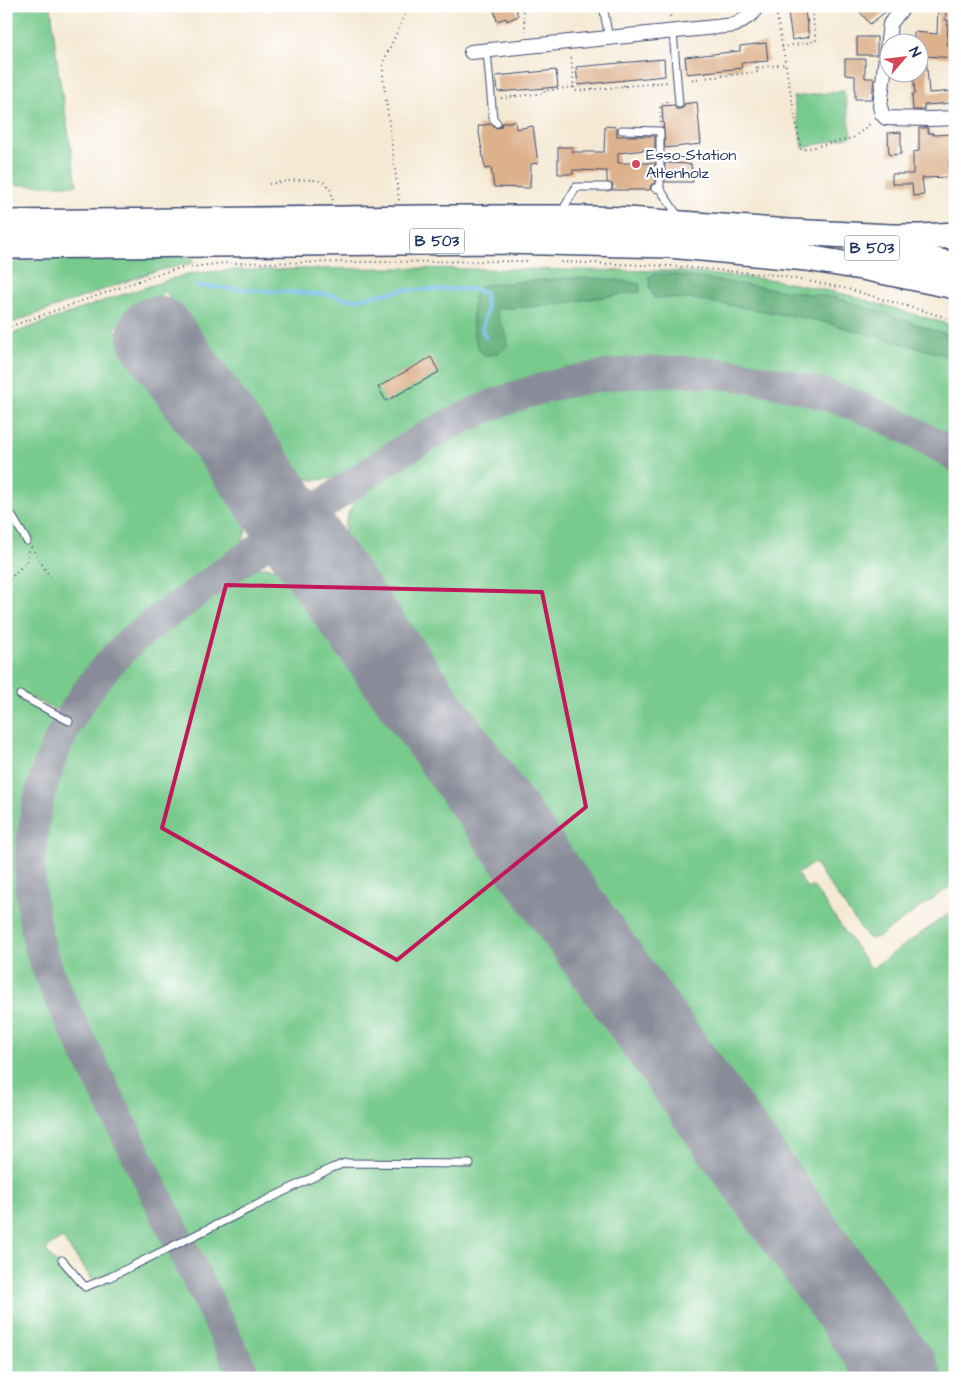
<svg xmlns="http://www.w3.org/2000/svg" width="961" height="1384" font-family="'Architects Daughter',sans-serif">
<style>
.green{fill:#78ca8d;stroke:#4a7c76}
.forest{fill:#62ae78;stroke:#3e6e6b}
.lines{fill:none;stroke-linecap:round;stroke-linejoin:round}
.stream{stroke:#6fbce9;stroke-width:4}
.taxiway{stroke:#888c99;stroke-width:31}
.runway{stroke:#888c99;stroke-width:78}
.building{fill:#ddb18c}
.lane-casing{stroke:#3c4b70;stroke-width:9}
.street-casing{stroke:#3c4b70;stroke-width:16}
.highway-casing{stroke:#3c4b70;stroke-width:28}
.path{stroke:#3c4b70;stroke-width:2;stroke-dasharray:1 4;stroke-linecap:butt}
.lane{stroke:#fff;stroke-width:7}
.street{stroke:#fff;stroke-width:14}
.highway{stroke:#fff;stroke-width:25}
.marked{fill:none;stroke:#c2185b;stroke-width:4;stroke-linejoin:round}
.poi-dot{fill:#d1495b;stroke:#fff;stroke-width:2}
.labels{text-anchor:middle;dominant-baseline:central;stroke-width:4.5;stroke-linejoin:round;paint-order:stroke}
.shield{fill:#fff;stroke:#5f6d8e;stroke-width:1}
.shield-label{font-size:15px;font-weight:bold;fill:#1b2f5e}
.poi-label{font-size:16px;fill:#1b2f5e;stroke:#fff;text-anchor:start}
</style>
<rect width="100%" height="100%" fill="#fff"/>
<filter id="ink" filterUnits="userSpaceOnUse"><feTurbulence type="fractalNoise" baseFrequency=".02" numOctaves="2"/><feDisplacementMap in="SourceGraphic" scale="10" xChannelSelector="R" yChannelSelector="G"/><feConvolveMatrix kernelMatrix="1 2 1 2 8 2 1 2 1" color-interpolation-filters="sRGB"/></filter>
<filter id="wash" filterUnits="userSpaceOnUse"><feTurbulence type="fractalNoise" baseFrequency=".0096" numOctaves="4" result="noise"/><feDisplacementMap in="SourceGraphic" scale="20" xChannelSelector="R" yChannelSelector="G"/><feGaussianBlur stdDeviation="1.12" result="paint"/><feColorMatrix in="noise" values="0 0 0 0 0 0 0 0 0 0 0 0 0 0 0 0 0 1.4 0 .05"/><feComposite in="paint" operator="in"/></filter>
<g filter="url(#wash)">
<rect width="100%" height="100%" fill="#f5e9d4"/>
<path class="green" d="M 6,6 L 51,6 L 58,69 L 77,185 L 6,185 Z
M 844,91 L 852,136 L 803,148 L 793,97 Z
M 188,252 L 195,262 L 152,272 L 6,325 L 6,261 Z
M 394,268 L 670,271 L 775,280 L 844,294 L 955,326 L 955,441 L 895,407 L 828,380 L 746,361 L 682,358 L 605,361 L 527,380 L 468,399 L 422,423 L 384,445 L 343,474 L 329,479 L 313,480 L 297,477 L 165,291 L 114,328 L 246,513 C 249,528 244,541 236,552 C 195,581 147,610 112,645 C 93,664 78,687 63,709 L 53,709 L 20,692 L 17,697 L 53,716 L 56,721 L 38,763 L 27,798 L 21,855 L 21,897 L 25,924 L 38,975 L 74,1053 L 166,1241 L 164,1247 L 104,1277 L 96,1279 L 91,1278 L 62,1238 L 46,1249 L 50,1257 L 59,1264 L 81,1291 L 101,1284 L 166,1251 L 172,1253 L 233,1378 L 6,1378 L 6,336 L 106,300 L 187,274 L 233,270 Z
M 680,385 L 725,387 L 777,394 L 833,411 L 903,440 L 955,473 L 955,883 L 880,936 L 869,939 L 866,936 L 814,863 L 797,874 L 808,889 L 813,886 L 871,969 L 955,909 L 955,1378 L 941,1378 L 346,547 C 342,525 347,509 362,493 C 412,460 462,428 519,409 C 570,392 626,387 680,385 Z
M 265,567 L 279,569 L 289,574 L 863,1378 L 259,1378 L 62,977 C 33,884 33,801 86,716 C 91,706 97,696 104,687 C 125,659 154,638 182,616 C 206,598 235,571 265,567 Z"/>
<path class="forest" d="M 654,274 L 670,274 L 838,298 L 955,337 L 955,358 L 816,320 L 692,299 L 654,298 L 650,288 L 649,277 Z
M 566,278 C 591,278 614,278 639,284 L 640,292 C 592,297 544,309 496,308 C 497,323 507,328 508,345 L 501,352 L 486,356 C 468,346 473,307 475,289 L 485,285 Z"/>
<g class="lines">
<path class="stream" d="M 197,286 L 331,295 L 354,300 L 403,290 L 475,289 L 485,293 L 487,309 L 482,329 L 485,337"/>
<path class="taxiway" d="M 331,573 C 319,553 304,523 324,504 C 370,472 414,440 465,417 C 624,342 808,362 955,456
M 246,1378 L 57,993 C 53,982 48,972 44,961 C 10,855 40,738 115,657 C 136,635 161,618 186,600 C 213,581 239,562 267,543 C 270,542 275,540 278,540 C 301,541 328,578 342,594"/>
<path class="runway" d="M 156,335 L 903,1378"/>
</g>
<g id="blocks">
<path class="building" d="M 493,6 L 515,6 L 518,16 L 507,21 L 506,18 L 497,21 Z
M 787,6 L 804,6 L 809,37 L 792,40 Z
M 867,6 L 893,6 L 870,24 L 860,12 Z
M 938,6 L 947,6 L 945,20 L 948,20 L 947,45 L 955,46 L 955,58 L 926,56 L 929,93 L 955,91 L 955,103 L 924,105 L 924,110 L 913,110 L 912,94 L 915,94 L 913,72 L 918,72 L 918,42 L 914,42 L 914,32 L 937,34 Z
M 857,37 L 877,37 L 877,55 L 857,55 Z
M 766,43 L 768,61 L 741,63 L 742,68 L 687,74 L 685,57 L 740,51 L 740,46 Z
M 664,59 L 665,76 L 578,85 L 576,67 Z
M 845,59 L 865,59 L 865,78 L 874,78 L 872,99 L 855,99 L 855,76 L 845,75 Z
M 556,70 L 558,87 L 498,92 L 496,76 Z
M 697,102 L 701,144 L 665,148 L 662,106 L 674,105 L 676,109 L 680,109 L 684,107 L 684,104 Z
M 515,121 L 516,129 L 533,126 L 538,163 L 531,164 L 530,188 L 494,187 L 491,168 L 485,169 L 478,126 L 490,124 L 497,128 L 501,127 L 502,123 Z
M 605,126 L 617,127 L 617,136 L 655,136 L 655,149 L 618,153 L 618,163 L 655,163 L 655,183 L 651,185 L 650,190 L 612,190 L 613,185 L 607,182 L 607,171 L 573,170 L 573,174 L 558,174 L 558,147 L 573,147 L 572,152 L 604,152 Z
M 919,128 L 928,128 L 928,133 L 933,133 L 933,135 L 955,134 L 955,160 L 949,160 L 950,177 L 922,178 L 924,195 L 913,196 L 912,184 L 892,184 L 892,174 L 913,174 L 913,152 L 919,151 Z
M 901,132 L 901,154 L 889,155 L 888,133 Z
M 665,163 L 691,164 L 693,182 L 665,182 Z
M 431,357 L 439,372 L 386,401 L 378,387 Z"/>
</g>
</g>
<g filter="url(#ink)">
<use href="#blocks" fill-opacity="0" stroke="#3c4b70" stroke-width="1"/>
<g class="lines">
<defs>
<path id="lane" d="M 603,6 L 609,39
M 673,32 L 679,104
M 487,51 L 493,118 L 497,123
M 622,130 L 660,131 L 660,189
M 655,188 L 660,189 L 680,219
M 561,213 L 576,187 L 608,187
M 6,506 L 27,541
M 20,695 L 69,721
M 62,1260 L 85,1287 L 110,1277 L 332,1168 L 345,1163 L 470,1164"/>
<path id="street" d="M 904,6 L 890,24 L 880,106 L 882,114 L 886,118 L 930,119 L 955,118
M 471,52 L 735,25 L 753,13 L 755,6"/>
<path id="highway" d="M 6,223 L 427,218 L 557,218 L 628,220 L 789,232 L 891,237 L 922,237 L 955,235
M 6,246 L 497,241 L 669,245 L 807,258 L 867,268 L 955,286
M 874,249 L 955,265"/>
</defs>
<use href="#lane" class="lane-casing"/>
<use href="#street" class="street-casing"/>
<use href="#highway" class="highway-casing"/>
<path class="path" d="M 522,6 L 526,34
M 668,6 L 671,20
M 775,6 L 801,150 L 853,138 L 872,122
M 807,21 L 813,20
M 782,47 L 816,41 L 811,6
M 756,62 L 757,68
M 729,69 L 730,75
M 705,72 L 706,77
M 651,77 L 652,83
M 623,80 L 624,86
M 687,80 L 757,72 L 757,68 L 785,64
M 592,83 L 593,90
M 574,87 L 575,91 L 668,82
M 515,96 L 515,91
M 501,98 L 545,93 L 544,91 L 574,87 L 571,57
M 661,123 L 660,106 L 664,102 L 669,102
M 269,184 C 282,182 315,176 325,183 C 331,187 332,195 333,201
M 399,200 L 383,77 L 383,63 L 386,56 L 409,6
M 561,262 L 671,266 L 775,275 L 844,288 L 955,320
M 6,328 L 155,275 L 177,269 L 223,263 L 528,261
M 31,547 L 50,577
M 6,583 L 27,561 L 29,549
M 6,1377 L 6,1378"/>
<use href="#lane" class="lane"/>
<use href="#street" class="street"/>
<use href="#highway" class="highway"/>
</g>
</g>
<path class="marked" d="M 226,585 L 542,592 L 586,807 L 397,960 L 162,828 Z"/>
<circle class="poi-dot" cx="636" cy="164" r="5"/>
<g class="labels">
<g class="shield">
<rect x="409.5" y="228.5" width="55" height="25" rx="4"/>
<rect x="844.5" y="235.5" width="55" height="25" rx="4"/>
</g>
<g class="shield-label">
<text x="437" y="241">B 503</text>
<text x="872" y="248">B 503</text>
</g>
<g class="poi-label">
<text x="646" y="155">Esso-Station<tspan x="646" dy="18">Altenholz</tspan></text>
</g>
</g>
<rect width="961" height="1384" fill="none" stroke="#fff" stroke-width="25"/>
<g transform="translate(904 58) rotate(62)"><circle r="24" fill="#ffffff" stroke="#a4acbf"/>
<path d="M0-4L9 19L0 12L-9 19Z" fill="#d1495b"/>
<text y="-8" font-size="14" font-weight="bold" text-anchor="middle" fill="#1b2f5e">N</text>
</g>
</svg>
